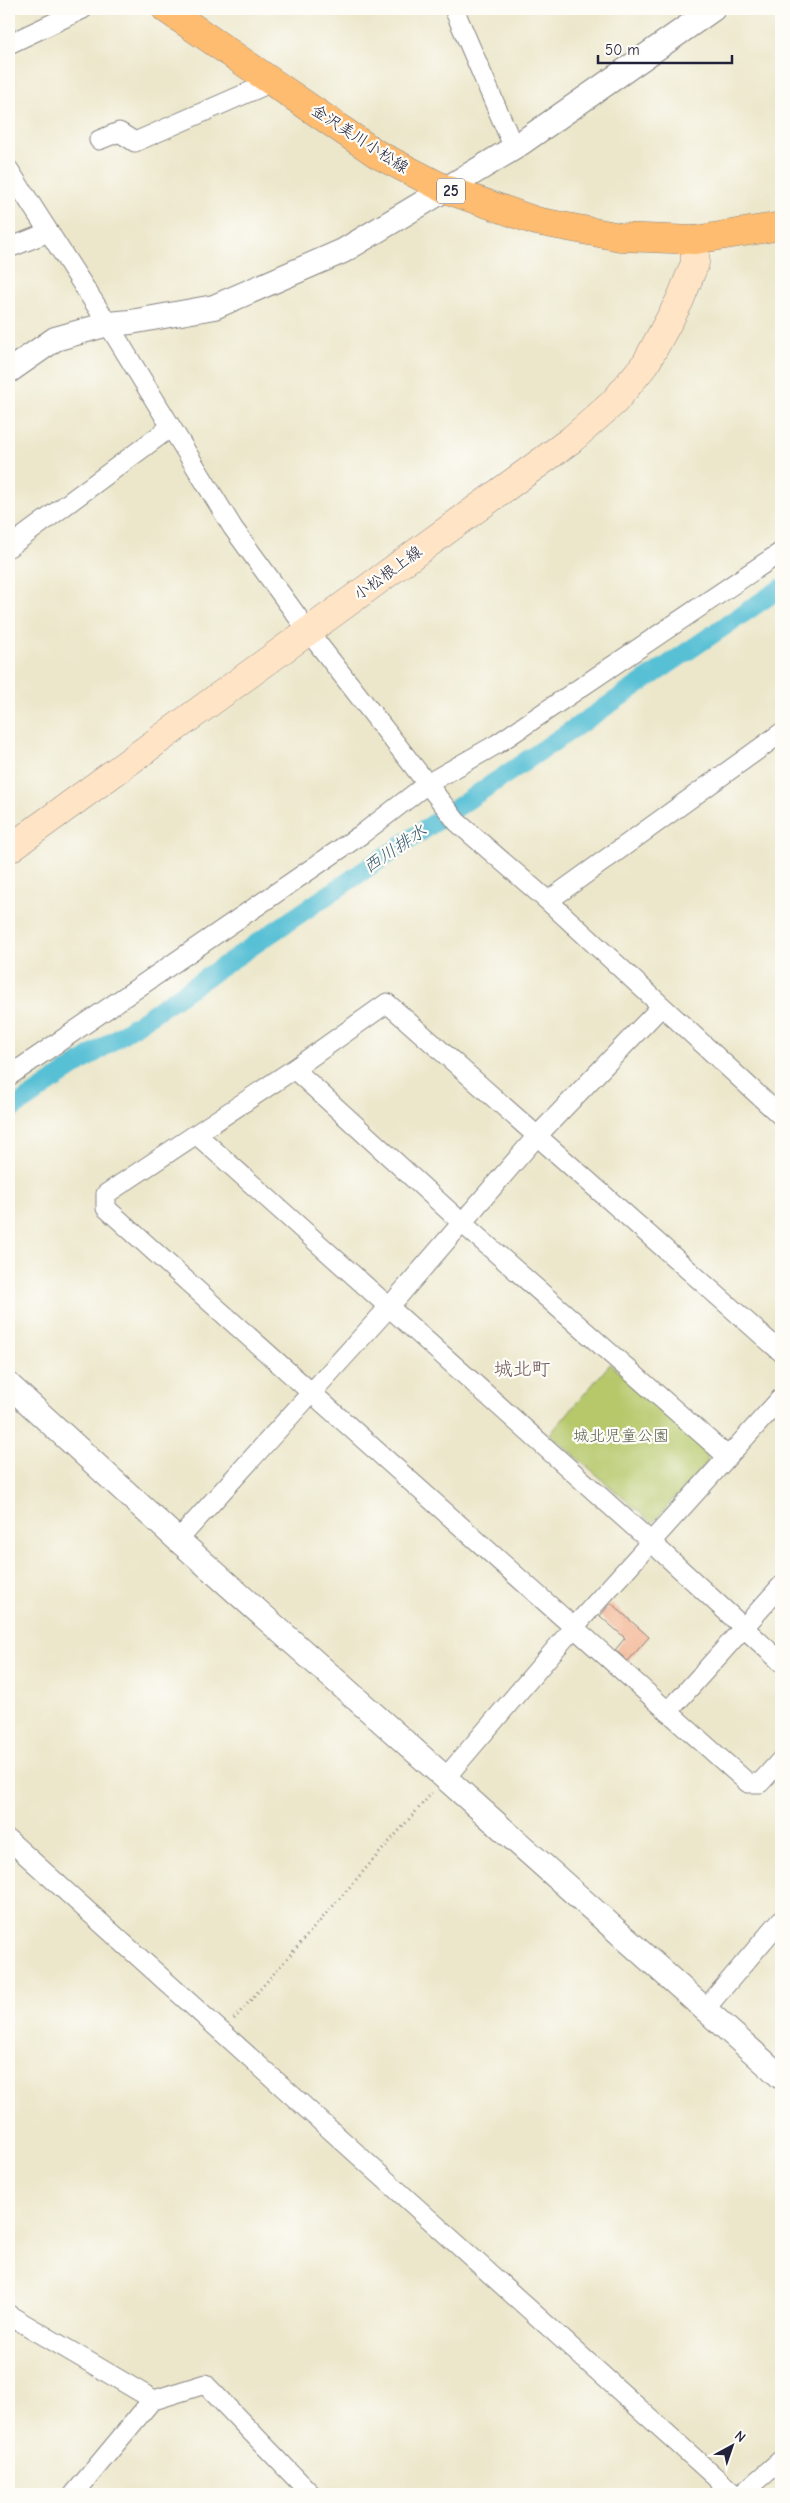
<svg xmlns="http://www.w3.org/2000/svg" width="790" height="2503" font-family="'Comic Neue','Klee One',sans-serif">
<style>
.green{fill:#b6c86b;stroke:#6c7553}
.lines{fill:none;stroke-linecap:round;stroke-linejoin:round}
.canal{stroke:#58c0d5;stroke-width:19}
.building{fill:#f3b18e}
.minor-casing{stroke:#878483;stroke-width:21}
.tertiary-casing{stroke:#878483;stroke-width:26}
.secondary-casing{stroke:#878483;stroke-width:29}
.primary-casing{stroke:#878483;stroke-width:29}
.path{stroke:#878483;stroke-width:3;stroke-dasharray:1 4;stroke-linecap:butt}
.minor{stroke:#fff;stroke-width:19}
.tertiary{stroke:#fff;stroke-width:24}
.secondary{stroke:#ffe4c6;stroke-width:28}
.primary{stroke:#febc70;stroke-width:28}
.labels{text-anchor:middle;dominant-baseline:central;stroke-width:4.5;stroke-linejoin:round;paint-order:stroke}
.shield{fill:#fdfcf7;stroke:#646373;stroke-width:1}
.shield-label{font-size:15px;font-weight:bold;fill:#22223b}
.street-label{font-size:16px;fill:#22223b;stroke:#fdfcf7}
.park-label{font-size:16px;fill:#565c4c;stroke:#fdfcf7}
.water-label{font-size:18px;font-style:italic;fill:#355971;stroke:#fdfcf7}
.quarter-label{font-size:19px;fill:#6b5458;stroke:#fdfcf7}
</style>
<rect width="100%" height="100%" fill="#fdfcf7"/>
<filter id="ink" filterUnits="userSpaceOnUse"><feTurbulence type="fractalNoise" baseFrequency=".02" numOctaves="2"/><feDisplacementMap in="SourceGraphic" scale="10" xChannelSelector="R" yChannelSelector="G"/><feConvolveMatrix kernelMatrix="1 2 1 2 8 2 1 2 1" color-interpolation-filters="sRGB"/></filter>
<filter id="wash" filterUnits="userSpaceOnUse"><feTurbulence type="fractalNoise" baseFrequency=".0096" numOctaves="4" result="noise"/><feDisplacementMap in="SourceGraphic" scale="20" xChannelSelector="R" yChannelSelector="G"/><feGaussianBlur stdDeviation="1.12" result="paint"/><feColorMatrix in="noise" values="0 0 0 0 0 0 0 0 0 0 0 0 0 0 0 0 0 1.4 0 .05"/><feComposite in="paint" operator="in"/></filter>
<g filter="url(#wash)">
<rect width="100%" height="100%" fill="#ece7cb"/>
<path class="green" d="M 610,1364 L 707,1453 L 708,1462 L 652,1523 L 550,1434 Z"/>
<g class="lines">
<path class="canal" d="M 9,1111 L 781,588"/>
</g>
<g id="blocks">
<path class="building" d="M 611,1603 L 649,1637 L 628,1661 L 615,1650 L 625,1638 L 600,1616 Z"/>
</g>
</g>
<g filter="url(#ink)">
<use href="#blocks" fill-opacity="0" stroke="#878483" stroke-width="1"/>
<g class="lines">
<defs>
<path id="minor" d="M 454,9 L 514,148
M 9,44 L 83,9
M 99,140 L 119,132 L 135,142 L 272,82
M 9,170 L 108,324 L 233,528 L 308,631 L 457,822 L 548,901 L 781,1116
M 9,248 L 49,232
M 9,547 L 171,427
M 548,901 L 781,733
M 294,1069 L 462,1223 L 727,1456
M 9,1076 L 362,834 L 427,784 L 497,744 L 781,552
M 196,1134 L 651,1542 L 781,1662
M 781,1352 L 387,1003 L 294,1069 L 106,1194 L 106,1208 C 319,1401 534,1592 748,1783 L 760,1783 L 781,1760
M 178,1540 L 390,1306 L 537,1136 L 661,1007
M 668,1712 L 781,1586
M 446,1777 L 575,1626 L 781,1398
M 9,1840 L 734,2494
M 706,2008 L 781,1920
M 9,2315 L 154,2400 L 205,2384 L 311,2494
M 74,2494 L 153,2399
M 742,2494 L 781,2460"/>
<path id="tertiary" d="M 9,371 L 55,339 L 108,324 L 131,322 L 214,307 L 343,251 L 514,148 L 713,9
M 9,1385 L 178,1540 L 781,2077"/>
<path id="secondary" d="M 9,849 L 571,440 L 614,402 L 646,363 L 680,300 L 695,263 L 695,240"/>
<path id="primary" d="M 166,9 L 377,154 L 445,189 L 536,221 L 620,237 L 695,240 L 781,226"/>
</defs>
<use href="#minor" class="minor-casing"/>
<use href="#tertiary" class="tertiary-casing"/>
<use href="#secondary" class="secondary-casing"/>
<use href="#primary" class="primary-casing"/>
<path class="path" d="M 234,2019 L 432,1793"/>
<use href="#minor" class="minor"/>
<use href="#tertiary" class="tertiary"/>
<use href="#secondary" class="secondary"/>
<use href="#primary" class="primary"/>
</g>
</g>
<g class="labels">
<rect class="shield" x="437" y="178.5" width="28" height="25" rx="4"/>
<g class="shield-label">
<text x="451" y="191">25</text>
</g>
<g class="street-label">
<text transform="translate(360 139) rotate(33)">金沢美川小松線</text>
<text transform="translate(388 573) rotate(-36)">小松根上線</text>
</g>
<g class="park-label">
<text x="621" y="1436">城北児童公園</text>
</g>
<g class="water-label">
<text transform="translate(395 849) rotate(-34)">西川排水</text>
</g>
<g class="quarter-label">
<text x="522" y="1369">城北町</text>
</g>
</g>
<rect width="790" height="2503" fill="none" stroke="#fdfcf7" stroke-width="30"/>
<g transform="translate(732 2446) rotate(40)" stroke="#fdfcf7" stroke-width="4" paint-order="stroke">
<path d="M0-4L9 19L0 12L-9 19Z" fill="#22223b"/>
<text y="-8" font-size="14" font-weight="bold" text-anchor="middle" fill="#22223b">N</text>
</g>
<path d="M598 55v8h134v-8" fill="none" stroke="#22223b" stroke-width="2.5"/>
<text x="605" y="55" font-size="15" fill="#22223b" stroke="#fdfcf7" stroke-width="4" paint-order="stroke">50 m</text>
</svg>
